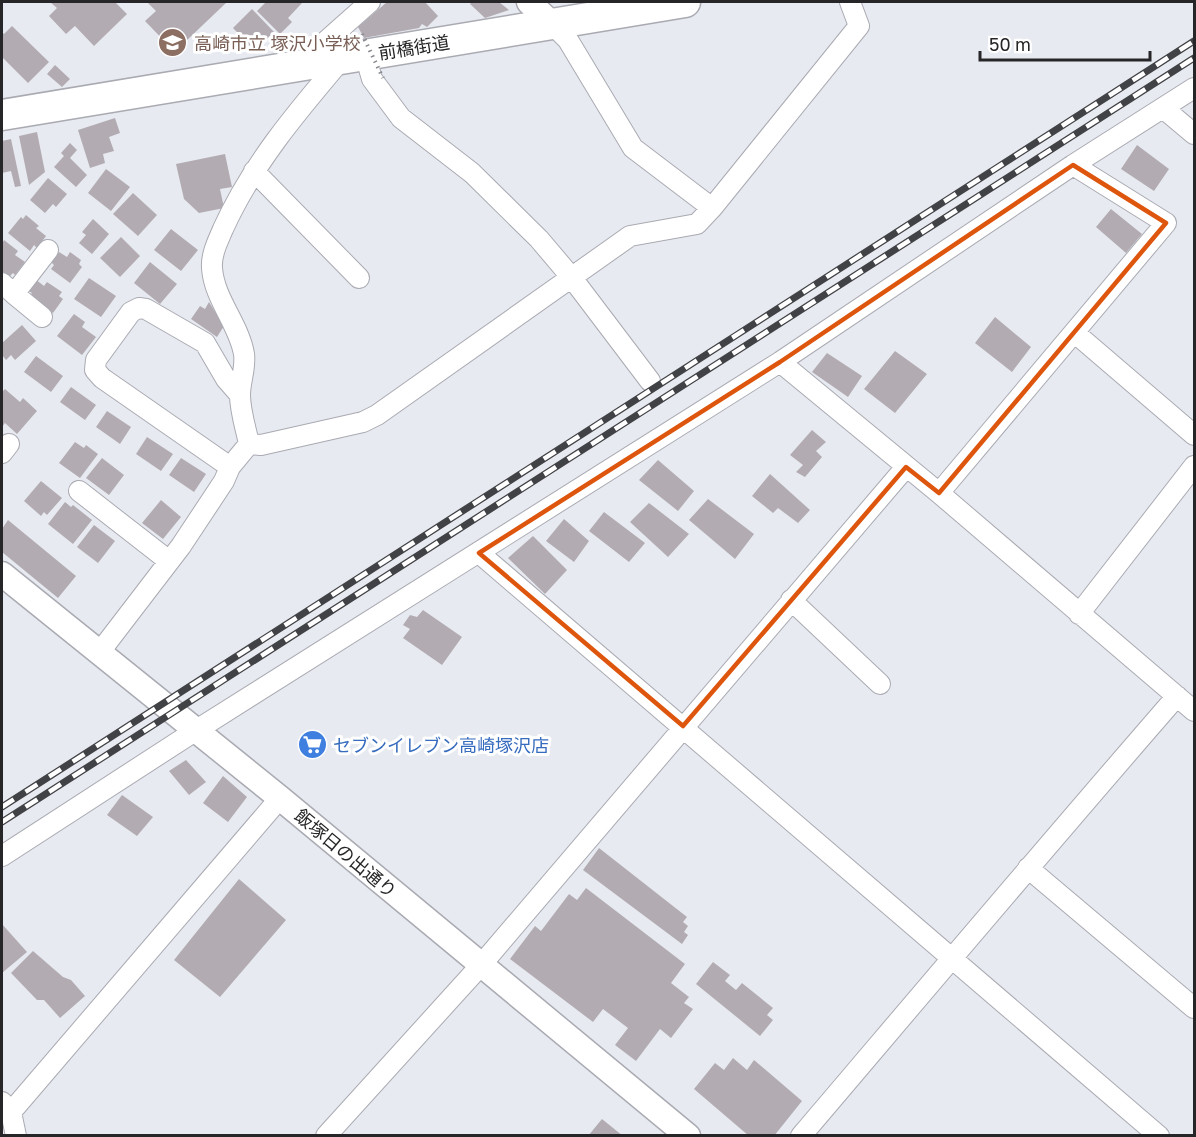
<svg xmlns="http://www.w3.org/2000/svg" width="1196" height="1137" font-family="'Golos Text','Noto Sans JP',sans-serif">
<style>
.building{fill:#b2acb2}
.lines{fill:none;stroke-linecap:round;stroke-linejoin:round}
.minor-casing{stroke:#a9aab2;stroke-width:22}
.tertiary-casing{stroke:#a9aab2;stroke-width:27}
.primary-casing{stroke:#a9aab2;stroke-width:33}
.minor{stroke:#fff;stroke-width:20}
.tertiary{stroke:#fff;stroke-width:24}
.primary{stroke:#fff;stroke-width:30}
.rail-casing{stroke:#414245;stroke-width:7}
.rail{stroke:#fff;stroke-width:4.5;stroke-dasharray:14;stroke-linecap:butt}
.path-bridge{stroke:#88898e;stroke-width:4;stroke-dasharray:1.5 4.5;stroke-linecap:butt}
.marked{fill:none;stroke:#de560d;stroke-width:4.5;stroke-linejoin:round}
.labels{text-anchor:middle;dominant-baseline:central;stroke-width:6;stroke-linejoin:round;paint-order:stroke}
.education-label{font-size:18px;fill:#785e54;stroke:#fff;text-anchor:start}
.street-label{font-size:18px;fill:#262629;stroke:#fff}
.shop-label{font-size:18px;fill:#366cbe;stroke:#fff;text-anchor:start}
</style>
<rect width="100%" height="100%" fill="#e8eaf1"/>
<path class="building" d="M 50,2 L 115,2 L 127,14 L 94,46 L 75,26 L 66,34 L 49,16 L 57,8 Z
M 147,2 L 227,2 L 185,42 L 183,39 L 172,49 L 145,21 L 156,11 Z
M 266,2 L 301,2 L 302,3 L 288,18 L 292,22 L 280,34 L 257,11 Z
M 387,2 L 425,2 L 438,16 L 427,27 L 422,24 L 419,28 L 364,38 L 358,27 Z
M 472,2 L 499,2 L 509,10 L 485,18 L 470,4 Z
M 252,9 L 274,32 L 255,51 L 233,28 Z
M 12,26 L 49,62 L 28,83 L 2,57 L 2,32 L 4,34 Z
M 55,65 L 70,79 L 62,87 L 47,74 Z
M 115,118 L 120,133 L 109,137 L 114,151 L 103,154 L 105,163 L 90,168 L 78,130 Z
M 37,132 L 45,172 L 29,185 L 19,136 Z
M 11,139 L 21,186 L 15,187 L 11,171 L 2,173 L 2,141 Z
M 70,143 L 77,150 L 70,158 L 87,175 L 76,187 L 54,167 L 64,156 L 61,153 Z
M 1137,145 L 1169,169 L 1154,191 L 1121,169 Z
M 225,154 L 232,187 L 220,189 L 224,208 L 199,213 L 184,199 L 176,164 Z
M 106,169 L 130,187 L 111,211 L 88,193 Z
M 48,178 L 67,194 L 56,207 L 53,204 L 45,213 L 30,200 Z
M 133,193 L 157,215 L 138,236 L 113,214 Z
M 1111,209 L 1142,234 L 1126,253 L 1096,227 Z
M 26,215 L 39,226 L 36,228 L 46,236 L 37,248 L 34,245 L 30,251 L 8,233 L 21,217 L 23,219 Z
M 93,219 L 109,234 L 92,254 L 79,243 L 86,235 L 82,232 Z
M 171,229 L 198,250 L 181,271 L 154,250 Z
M 121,237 L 140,256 L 120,277 L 100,258 Z
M 4,240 L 18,251 L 15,255 L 25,262 L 15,275 L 13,273 L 9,277 L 2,271 L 2,244 Z
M 59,252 L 67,257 L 70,252 L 81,260 L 79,264 L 82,267 L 70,283 L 51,269 L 54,265 L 51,262 Z
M 150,262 L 177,284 L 160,304 L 134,283 Z
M 89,278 L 116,296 L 101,317 L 74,299 Z
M 35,279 L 44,286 L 47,282 L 62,292 L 59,296 L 63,299 L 53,313 L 29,297 L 32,293 L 27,290 Z
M 209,302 L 224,326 L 217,337 L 191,319 L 200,306 L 205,309 Z
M 74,314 L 85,322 L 82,327 L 96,337 L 82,355 L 57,336 Z
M 995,317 L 1031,347 L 1012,372 L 975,343 Z
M 22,325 L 36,341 L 15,360 L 11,355 L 6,360 L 2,355 L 2,343 Z
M 895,351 L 927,374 L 895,413 L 864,389 Z
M 827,353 L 862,376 L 848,397 L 812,372 Z
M 36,356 L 63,376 L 51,392 L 24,372 Z
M 71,387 L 96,405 L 85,420 L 60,402 Z
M 5,389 L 20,402 L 23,398 L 37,411 L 17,434 L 5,423 L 2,427 L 2,392 Z
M 107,411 L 131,427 L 120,444 L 96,427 Z
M 812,430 L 826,442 L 816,451 L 822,457 L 805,477 L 796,472 L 803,465 L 790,455 Z
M 147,437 L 173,454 L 161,471 L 136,454 Z
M 75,442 L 84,448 L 86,445 L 98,454 L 80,478 L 59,463 Z
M 102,458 L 124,475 L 109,495 L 86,478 Z
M 181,458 L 206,474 L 194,492 L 169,475 Z
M 658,460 L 694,491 L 678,511 L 639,480 Z
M 770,474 L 810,510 L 798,523 L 778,508 L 773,513 L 752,496 Z
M 41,481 L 62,498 L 47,515 L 44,512 L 41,516 L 24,501 Z
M 708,499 L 754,534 L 735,559 L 689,520 Z
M 161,500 L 181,517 L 163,539 L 142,523 Z
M 65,502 L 71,507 L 73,505 L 92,520 L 73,544 L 48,524 Z
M 649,503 L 689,534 L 668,557 L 630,522 Z
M 604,512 L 645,543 L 629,562 L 589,531 Z
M 564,519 L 589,541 L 574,562 L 546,541 Z
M 8,520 L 76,576 L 58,598 L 2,552 L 2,529 Z
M 94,525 L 115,541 L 98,563 L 77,547 Z
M 533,536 L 567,570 L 545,594 L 508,558 Z
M 423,610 L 462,637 L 442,665 L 403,638 L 410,629 L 403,625 L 410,615 L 417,617 Z
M 186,760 L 206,782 L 189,795 L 169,771 Z
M 223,776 L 247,797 L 228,822 L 203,803 Z
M 122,795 L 153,817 L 137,836 L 107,815 Z
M 599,848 L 687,917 L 683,922 L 688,926 L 684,932 L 688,935 L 682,944 L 583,870 Z
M 239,879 L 286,920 L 220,997 L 174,960 Z
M 586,888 L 685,964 L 671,983 L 689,997 L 684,1003 L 693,1009 L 671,1038 L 660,1029 L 636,1061 L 615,1045 L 628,1028 L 603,1009 L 593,1022 L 510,959 L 535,926 L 541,931 L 569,894 L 577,900 Z
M 2,924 L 27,952 L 2,973 Z
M 33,951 L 63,977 L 71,980 L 85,996 L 60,1018 L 44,1000 L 37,1000 L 11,973 Z
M 713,962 L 730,975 L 725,981 L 736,990 L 742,983 L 773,1008 L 767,1015 L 773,1020 L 760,1036 L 696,984 Z
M 733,1058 L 747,1070 L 754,1060 L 802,1101 L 774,1136 L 749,1136 L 694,1089 L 715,1063 L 724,1070 Z
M 602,1119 L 623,1136 L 588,1136 Z"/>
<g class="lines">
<defs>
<path id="minor" d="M 552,24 L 568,40 L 633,148 L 712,208
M 365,55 L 372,79 L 401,118 L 472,173 L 539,239 L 572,278 L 650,381
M 298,66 L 370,2
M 1163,108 L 1194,134
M 254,171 L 359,278
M 2,283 L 14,294 L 48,250
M 14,294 L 42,317
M 1075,333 L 1194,435
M 780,362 L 939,493 L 1194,711
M 249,444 L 261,445 L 363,422 L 377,415 L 630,236 L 697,224 L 712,208 L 859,26 L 850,2
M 2,453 L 9,444
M 230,467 L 102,378 L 95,370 L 96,360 L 131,312 L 139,308 L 146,309 L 205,343 L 226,379 L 240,395
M 79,491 L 169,561
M 939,493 L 1166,223 L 1073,165
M 479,553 L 1159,1136
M 791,600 L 880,684
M 1079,614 L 1194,466
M 99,653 L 181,546 L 224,481 L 230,467 L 249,444 C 246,429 240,411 240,395 C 240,381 246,368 244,354 C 239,324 214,299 212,268 C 211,254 218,241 223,229 C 252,165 296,113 341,60
M 2,856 L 195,731 L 780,362 L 1073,165 L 1194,88
M 1028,868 L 1194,1008
M 2,1102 L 11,1112 L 16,1136
M 11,1112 L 280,798
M 326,1136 L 481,965 L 906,467
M 801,1136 C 926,989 1050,842 1177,696"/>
<path id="tertiary" d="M 529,2 L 552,24
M 2,574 L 280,798 L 688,1136"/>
<path id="primary" d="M 2,115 L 685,2"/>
</defs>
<use href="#minor" class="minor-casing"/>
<use href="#tertiary" class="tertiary-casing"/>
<use href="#primary" class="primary-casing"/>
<use href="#minor" class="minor"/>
<use href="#tertiary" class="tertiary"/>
<use href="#primary" class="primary"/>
<defs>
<path id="rail" d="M 2,807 L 1194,41
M 2,822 L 1194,58"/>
</defs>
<use href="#rail" class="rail-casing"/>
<use href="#rail" class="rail"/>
<path class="path-bridge" d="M 362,34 L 383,78"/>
</g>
<path class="marked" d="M 1073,165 L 1166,223 L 939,493 L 906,467 L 683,726 L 479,553 L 780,362 Z"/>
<defs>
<symbol id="school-disc" viewBox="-11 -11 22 22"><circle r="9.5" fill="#8d6e63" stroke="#fff"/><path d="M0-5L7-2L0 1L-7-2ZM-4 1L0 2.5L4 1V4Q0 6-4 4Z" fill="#fff"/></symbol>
<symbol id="supermarket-disc" viewBox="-11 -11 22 22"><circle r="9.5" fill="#3f7fe0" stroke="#fff"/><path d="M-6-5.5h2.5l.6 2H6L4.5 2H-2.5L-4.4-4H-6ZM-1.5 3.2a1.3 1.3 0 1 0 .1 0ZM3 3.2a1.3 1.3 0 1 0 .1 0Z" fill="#fff"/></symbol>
</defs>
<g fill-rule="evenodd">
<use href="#school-disc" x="156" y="26" width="33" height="33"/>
<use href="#supermarket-disc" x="296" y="728" width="33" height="33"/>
</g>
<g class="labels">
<g class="education-label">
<text x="194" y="43">高崎市立 塚沢小学校</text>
</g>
<g class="street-label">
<text transform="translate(414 47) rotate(-9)">前橋街道</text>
<text transform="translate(346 853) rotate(40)">飯塚日の出通り</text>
</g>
<g class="shop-label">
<text x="333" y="745">セブンイレブン高崎塚沢店</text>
</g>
</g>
<rect width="1196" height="1137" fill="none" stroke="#262629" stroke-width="6"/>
<path d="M980 51v9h170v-9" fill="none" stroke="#262629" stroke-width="3"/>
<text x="989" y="51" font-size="18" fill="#262629" stroke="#ffffff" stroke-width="4.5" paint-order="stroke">50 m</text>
</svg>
